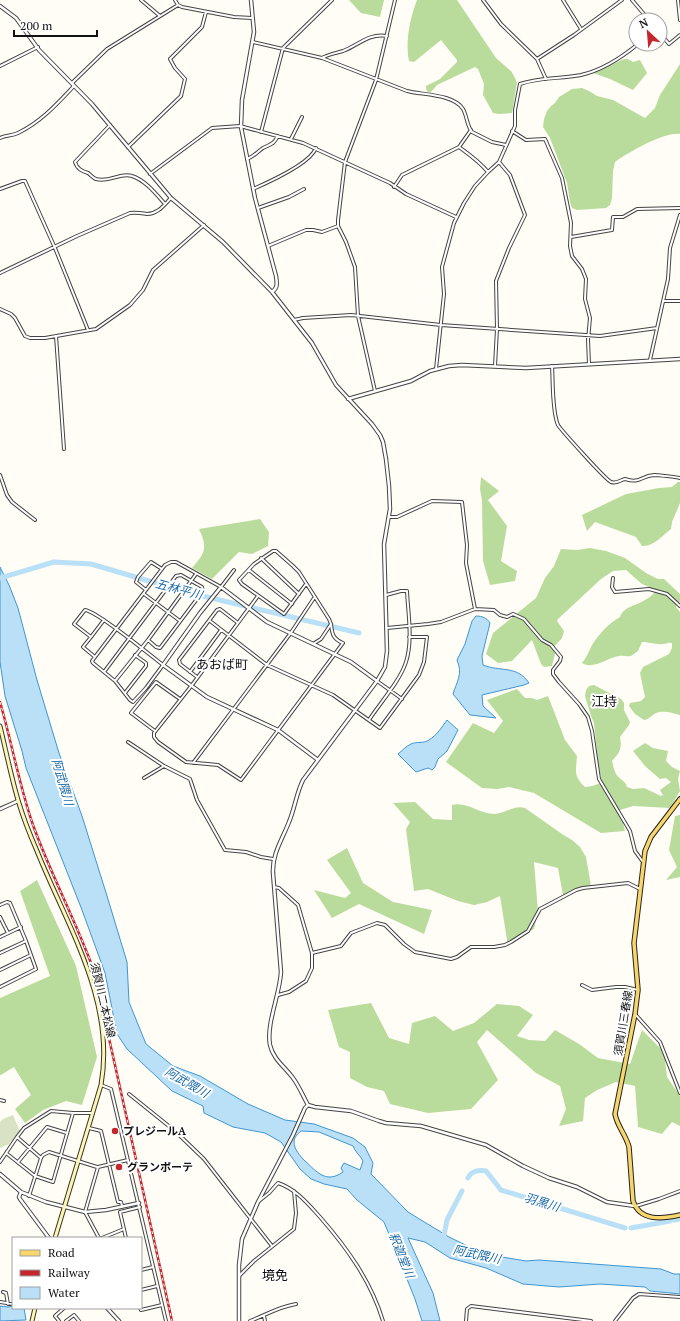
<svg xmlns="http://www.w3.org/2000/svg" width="680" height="1321" font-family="'PT Serif','Noto Sans JP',serif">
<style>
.forest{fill:#b9dc9c}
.cemetery{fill:#d9e3c4}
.water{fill:#b9e0f7;stroke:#3f96cf;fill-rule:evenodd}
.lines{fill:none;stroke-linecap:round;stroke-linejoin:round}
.river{stroke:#b9e0f7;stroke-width:5}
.minor-casing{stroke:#444;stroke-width:4}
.tertiary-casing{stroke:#444;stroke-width:4.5}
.secondary-casing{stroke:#333;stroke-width:5}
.primary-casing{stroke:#222;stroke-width:5.5}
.minor{stroke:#fff;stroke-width:2}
.tertiary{stroke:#fff;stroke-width:2.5}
.secondary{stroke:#fff6b0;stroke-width:3}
.primary{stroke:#f9d66b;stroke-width:3.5}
.rail-casing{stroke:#c4262e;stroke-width:2.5}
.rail{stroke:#fff;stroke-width:1;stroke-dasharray:3;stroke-linecap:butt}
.poi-dot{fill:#c4262e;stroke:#fff;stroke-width:1.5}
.labels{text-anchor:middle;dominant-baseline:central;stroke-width:4;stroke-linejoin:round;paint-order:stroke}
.street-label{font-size:11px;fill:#111;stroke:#fff}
.poi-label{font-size:11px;font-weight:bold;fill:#111;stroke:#fff;text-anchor:start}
.water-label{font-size:12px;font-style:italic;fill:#1768a6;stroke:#fff}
.quarter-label{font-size:13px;fill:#111;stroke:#fff}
</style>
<rect width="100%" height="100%" fill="#fffdf5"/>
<path class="forest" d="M 349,0 L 384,0 L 380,17 L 361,13 Z
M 417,0 L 457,0 L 496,58 L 511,71 L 515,78 L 517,83 L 512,113 L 499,114 L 493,113 L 483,95 L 484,84 L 478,69 L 475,67 L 437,85 L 431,92 L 428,92 L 426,89 L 426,86 L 440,79 L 457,62 L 457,60 L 441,40 L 414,62 L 409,61 C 405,42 410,18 417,0 Z
M 624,59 L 628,59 L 633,62 L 640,60 L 647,73 L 633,90 L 610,79 L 593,73 Z
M 680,64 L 680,134 C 664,132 629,152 615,162 L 613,171 L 612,198 L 610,205 L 606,208 L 577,210 L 572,208 L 570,202 L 567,183 L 550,138 L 543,127 L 544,119 L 547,111 L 551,106 L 555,103 L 559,97 L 572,89 L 582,88 L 589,91 L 597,96 L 613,100 L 645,118 L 655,108 L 660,95 Z
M 481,477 L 499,491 L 488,500 L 507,526 L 501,561 L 517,571 L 515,581 L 490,585 L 483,561 L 482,500 L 480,489 Z
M 678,482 L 680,482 L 680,503 L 672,522 L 671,529 C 663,535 653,547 642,546 L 636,537 L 595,522 L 587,531 L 582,515 L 626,494 L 659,488 L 672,487 Z
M 260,519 L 269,532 L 268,546 L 252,554 L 239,552 L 212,579 L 192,568 C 205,553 208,548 199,529 Z
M 590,548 L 606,551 L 625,558 L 646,573 L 658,579 L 664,579 L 680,594 L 680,601 L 676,607 L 680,612 L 680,715 C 673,713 663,710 656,713 C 652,715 650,719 644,720 L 635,714 L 629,706 L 630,703 L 641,701 L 645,697 L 640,673 L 643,667 L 669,654 L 672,648 L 672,643 C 667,642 667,644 662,644 C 658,645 648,642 642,642 L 638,651 L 631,656 C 627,657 623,655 619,656 C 607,658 593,670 582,663 C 587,657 589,651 592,645 C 599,634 608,624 620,617 C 624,606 636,606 645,600 C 649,598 652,595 655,592 L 654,589 L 642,584 L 626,570 L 613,571 L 601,579 L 558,619 L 557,621 L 564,631 L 562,638 L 554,647 L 555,654 L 552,666 L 544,667 L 541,664 L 532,640 L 512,661 L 498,663 L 486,654 L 493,633 L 536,598 L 545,578 L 554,566 L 561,549 L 577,550 Z
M 594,685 L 621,699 L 624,703 L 624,710 L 630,722 L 629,725 L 620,737 C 622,750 620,752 612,761 C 613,765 614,770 616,774 C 620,780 625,780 627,787 L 633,789 L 644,788 L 661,796 L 663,795 L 660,790 L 671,782 L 666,778 L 660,779 L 645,766 L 633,751 L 645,743 L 653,748 L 668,751 L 666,761 L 672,767 L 680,771 L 678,779 L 680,791 L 670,808 L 633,806 L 620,810 L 625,831 L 601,833 L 534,793 L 509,787 L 497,789 L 482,788 L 446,762 L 473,723 L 494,733 L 503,721 L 487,700 L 517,689 L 525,698 L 532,698 L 537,700 L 548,696 L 565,740 L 577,756 C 576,771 573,776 585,787 C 592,787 596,784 602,783 L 598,763 L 594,723 L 591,716 L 585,696 L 586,690 L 589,686 Z
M 415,802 L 433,819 L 452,820 L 452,805 C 467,801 479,814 495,814 C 506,813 514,805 525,808 L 562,834 L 572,840 L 580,847 L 586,857 L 591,886 L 563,895 L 558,868 L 534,862 L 538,912 L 534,929 L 513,941 L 508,946 L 500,896 L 487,902 L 474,905 L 458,901 L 428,889 L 414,891 L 406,829 L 410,822 L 393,803 Z
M 680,815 L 680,877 L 666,880 L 677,867 L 669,850 L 675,816 Z
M 347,848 L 363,883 L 393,902 L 432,910 L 424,934 L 359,904 L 332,918 L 314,890 L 345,898 L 351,893 L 327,860 Z
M 37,880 L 76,966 L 97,1057 L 82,1105 L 66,1101 L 43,1110 L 25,1123 L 15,1109 L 31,1095 L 14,1067 L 1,1075 L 0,1075 L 0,998 L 50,976 L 20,891 Z
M 371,1003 L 389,1038 L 409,1044 L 412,1023 L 435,1016 L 453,1031 L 474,1023 L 497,1004 L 519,1006 L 533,1015 L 517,1036 L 529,1040 L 545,1041 L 555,1030 L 579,1044 L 598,1058 L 630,1064 L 642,1030 L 664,1052 L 667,1077 L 680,1096 L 680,1126 L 672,1122 L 662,1134 L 638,1127 L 635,1086 L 616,1082 L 597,1090 L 585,1098 L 583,1121 L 559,1126 L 566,1109 L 560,1086 L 536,1073 L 487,1030 L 477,1042 L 498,1080 L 471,1109 L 428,1113 L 390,1104 L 384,1091 L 367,1087 L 350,1078 L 350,1052 L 339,1047 L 328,1010 Z"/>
<path class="cemetery" d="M 13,1115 L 20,1131 L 9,1144 L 0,1148 L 0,1122 L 3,1119 Z"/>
<path class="water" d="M 0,567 L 9,585 L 18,608 L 37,680 L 59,753 L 82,816 L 107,896 L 127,962 L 129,1002 L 146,1044 L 173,1066 L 200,1076 L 248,1104 L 285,1120 L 314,1124 L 353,1138 L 365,1147 L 373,1163 L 371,1174 L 408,1212 L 449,1237 L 484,1254 L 526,1261 L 539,1260 L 661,1269 L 674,1274 L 680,1274 L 680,1294 L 650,1291 L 645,1287 L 600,1284 L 559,1287 L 523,1284 L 486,1268 L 450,1258 L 425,1242 L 408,1238 L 433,1293 L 440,1321 L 422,1321 L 415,1299 L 384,1222 L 357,1200 L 347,1189 L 324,1184 L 311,1179 L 300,1169 L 281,1142 L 265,1133 L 233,1127 L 204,1113 L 203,1106 L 172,1091 L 127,1049 L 117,1034 L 105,973 L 82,910 L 26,768 L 22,751 L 5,696 L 0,662 ZM 301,1131 L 319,1132 L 353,1146 C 355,1152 360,1155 363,1161 L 360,1170 L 344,1163 L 341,1168 L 343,1172 C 326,1184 317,1172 305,1161 C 300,1156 294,1149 294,1142 C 294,1137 298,1134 301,1131 Z
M 476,616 C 482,616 487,618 490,623 L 482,656 L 483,665 C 500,672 517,665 529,683 L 524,685 L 482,695 L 483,706 L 496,718 L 470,715 L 453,694 C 457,681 463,674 457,660 L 465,644 L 472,621 Z
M 447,720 L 458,730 L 447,751 L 438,759 L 435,767 L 432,770 L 428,768 L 416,772 L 398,754 C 402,751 406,746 411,744 C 417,741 423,744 429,740 C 437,735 442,727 447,720 Z
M 0,1306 L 8,1307 L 13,1306 L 13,1308 L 24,1308 L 26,1320 L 0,1321 Z"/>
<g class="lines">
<path class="river" d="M 0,578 L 54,562 L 91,564 L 190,593 L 359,633
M 468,1178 C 472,1170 479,1170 486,1171 L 501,1190 L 625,1228
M 674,1220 L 680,1219
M 631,1228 L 670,1221
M 443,1240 L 447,1220 L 462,1191"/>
<defs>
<path id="minor" d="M 141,0 L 160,16
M 175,0 L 178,5 L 182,7 L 234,17 L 252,18
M 483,0 L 501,24 L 537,59 L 546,79
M 563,0 L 581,29
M 632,0 L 649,20
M 678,0 L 680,20
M 660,33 L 669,44 L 680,35
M 253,42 L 322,58 L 407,91 C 422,95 454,94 463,109 C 467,116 467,126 472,132 L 492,142 L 506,145
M 322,58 L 324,57 C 330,54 337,53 343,51 C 359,45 368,33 387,36
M 537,59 L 574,35 L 622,0
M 0,66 L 38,47
M 72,83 L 107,49 L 178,5
M 110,125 L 75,162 C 77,169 82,171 88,173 C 91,175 93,178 96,179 C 110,183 120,172 132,176 C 145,180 156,194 165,204
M 512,131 L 526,140 L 545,139 L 562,178 L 571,223 L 570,246 L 572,256 L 582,269 L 586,279 L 585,299 L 590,318 L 588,340 L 589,364
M 261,132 L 283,48 L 332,0
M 0,138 C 6,135 12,136 18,133 C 41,122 57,104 74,86
M 291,139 L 302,117
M 128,147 L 181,96 L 185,79 L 175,68 L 170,59 L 202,27 L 206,12
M 459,147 L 471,130
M 247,159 C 255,156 258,151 263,148 C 271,144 273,145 278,136
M 150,174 L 212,128 L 240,126 L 303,143 L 390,183 L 406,194 L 456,217
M 394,187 L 402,175 L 459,147 C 470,155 479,161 488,172
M 0,189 L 22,181 L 25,181 L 55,248 L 88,330
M 253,189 C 269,182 310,164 316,148
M 258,208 L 289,197 L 304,189
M 571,237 L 612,230 L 613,217 L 623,217 L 637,209 L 680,208
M 268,246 L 306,230 L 313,230 L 322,232 L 338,226
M 0,273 L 77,236 L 130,213 C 136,212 141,213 147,214 C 158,214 164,205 171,198
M 663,301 L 680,301
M 0,309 L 11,314 L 15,318 L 25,336 L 30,338 L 45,338 L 96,329 L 130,305 L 143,290 L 153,270 L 204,225
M 294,320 L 303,318 L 351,315 L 441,325 L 600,336 L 657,328
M 56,336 L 64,449
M 650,360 L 668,279 L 670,248 L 680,215
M 495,366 L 497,329 L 496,281 L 509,248 L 525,215 L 510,175 L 499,162
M 552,366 C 553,381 552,412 558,425 C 562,431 605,479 611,482 C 617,484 620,480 625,479 C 641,484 640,476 654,475 C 658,475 676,477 680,478
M 436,369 L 444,294 L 442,267 L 454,223 L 464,203 L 475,186 L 488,172 L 499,162 L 515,126 L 515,110 L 520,84 C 539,77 561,79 581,75 C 603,70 621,58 638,44
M 375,391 L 358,316 L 355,267 L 346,242 L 338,226 L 338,220 L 345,162 L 376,80 L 395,0
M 0,475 L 7,495 L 12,502 L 35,520
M 389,517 L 397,517 L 432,501 L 462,502 L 467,545 L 466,563 L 475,609
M 261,558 L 299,594
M 249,570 L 292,604
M 613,578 L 612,587 L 615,592 L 649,589 L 667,594 L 680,606
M 306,584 L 284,614 L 242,584 L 239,580 L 254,564 L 273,551 L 276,551 L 293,566 L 299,572 L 329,619 L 331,624 L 321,639 L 313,644
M 146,590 L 136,582 L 138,577 L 151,562 L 162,569
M 144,594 L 180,621
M 258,596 L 192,685 L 154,733 L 154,737 L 158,742 L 186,762 L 218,765 L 241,780 L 343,643 C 333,639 332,634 331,624
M 210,621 L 267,665 L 333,695 L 380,728 L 419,675 L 424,662 L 427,637 L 409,637
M 387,628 L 428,624 L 441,622 L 475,609 L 494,610 L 500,615 L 507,617 L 513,614 L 524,619 L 542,640 L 551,645 L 561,657 L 560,661 L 553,670 L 553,674 L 559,682 L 579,704 L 588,717 L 592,731 L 599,779 L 630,831 L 635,851 L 643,862
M 91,637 L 104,620
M 95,657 L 83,647 L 91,637 L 74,624 L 85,610 C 97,611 150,655 163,665 L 146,688 L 133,702 L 130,700 L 115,681 L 93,663 L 92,661 L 95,657 L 165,565 L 171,562 L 176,562 L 221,587 L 234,570
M 104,672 L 176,576 L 181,575 L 202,587 L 203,591 L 160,648 L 156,647 L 148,640
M 190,672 L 221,630
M 197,677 L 180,664 L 179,660 L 217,610 L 220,609 L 238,623
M 115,681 L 148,640 L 196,574
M 377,681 L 402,699
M 125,693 L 146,666 L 146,663 L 135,655
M 369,720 C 380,703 400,681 406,662 C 413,640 408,613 407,591 L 401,591 L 386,595
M 155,731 L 131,713 L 156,682 L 180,699
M 128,742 L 164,766 L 190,779 L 197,800 L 225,850 L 246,852 L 261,857 L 273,859
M 193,763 L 290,634 L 314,598
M 144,778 L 164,766
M 274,887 L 279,888 L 298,905 L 312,953 L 312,968 L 306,981 L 289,992 L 278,995
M 0,905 L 7,902 L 10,903 L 26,941 L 36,969 L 0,987
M 0,917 L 8,933
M 0,937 L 21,927
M 0,953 L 26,941
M 312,953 L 341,946 L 351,933 L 377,923 L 385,925 L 404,944 L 415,952 L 451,959 L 457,957 L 471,947 L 494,947 L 505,945 L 511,942 L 528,931 L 540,909 L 576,890 L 583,888 L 628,883 L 640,889
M 0,970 L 31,955
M 582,985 L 592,990 L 616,987 L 625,987 L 638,990
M 635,1014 L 660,1042 L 680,1093
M 101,1085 L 111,1089 L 166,1321
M 129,1094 L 175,1131 L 204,1159 L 272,1246
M 0,1100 L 4,1101
M 89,1128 L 101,1131 L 118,1202 L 121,1202 L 122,1206
M 17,1137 L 41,1158
M 6,1153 L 35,1176 L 53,1182 L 73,1113
M 0,1162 L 17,1137 L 24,1128 L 51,1111 L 73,1113 L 93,1113
M 18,1162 L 47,1127 L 67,1133
M 29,1196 L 41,1158 L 43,1155 L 49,1152 L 97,1167
M 259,1201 L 269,1193 L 278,1183 C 296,1189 308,1204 320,1217 C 347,1248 371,1281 383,1321
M 636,1206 L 659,1199 L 680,1191
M 99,1238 L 85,1212 L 98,1167 L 128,1160
M 102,1238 L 124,1229
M 126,1238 L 120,1212 L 140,1207
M 141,1270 L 153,1267
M 239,1276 L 254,1261 L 294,1229 L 296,1213 L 294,1191
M 141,1290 L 157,1286
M 3,1292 L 6,1293 L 8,1304
M 0,1302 L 13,1304
M 140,1308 L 141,1310 L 162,1305
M 264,1316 L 265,1321
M 59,1321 L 55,1316 L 64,1308
M 66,1321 L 74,1315 L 79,1321
M 250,1321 C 266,1315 278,1307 296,1304
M 466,1321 L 467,1309 L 471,1306 L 591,1321
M 615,1321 L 633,1298 L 639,1294 L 680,1297"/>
<path id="tertiary" d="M 251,0 L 254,32 L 242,100 L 241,127 L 255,198 L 276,276 C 277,283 278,288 272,292
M 0,6 L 16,18 L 39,50 L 92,104 L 171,198 L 223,242 L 272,292 L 312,343 L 336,385 L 372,424 L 380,435 L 383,442 L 386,459 L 389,486 L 390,509 L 384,544 L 387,651 L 385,667 L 377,681 L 303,780 C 296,794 295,808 289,822 C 282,840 272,854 273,873 L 281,972 C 280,994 266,1024 270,1045 C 273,1059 285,1067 293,1078 C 299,1086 303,1096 308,1105 L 315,1107 L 351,1111 L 379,1121 L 386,1123 L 421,1126 L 486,1145 L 523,1166 L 549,1178 L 577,1187 L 607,1202 L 635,1206
M 348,399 L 411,381 L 430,371 L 449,366 L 462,365 L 526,368 L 680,359
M 318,760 L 278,730 L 207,697 L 163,665 L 200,613 L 221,587 L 267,622 L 351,662 L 377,681
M 0,809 L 18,801
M 0,1174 L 21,1192 L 46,1202 L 85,1212 L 106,1210 L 139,1203
M 21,1192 L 19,1197 L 20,1199 L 49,1238
M 107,1308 L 119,1321
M 239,1321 L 239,1265 L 242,1239 L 258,1202 L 293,1135 L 305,1108 L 308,1105"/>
<path id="secondary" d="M 0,726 C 6,751 11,776 18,800 C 23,817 30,835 37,851 C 67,926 116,1001 101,1085 L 55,1238
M 32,1321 L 35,1308"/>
<path id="primary" d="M 680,799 L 651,837 L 645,851 L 634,943 L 638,990 L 635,1014 L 615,1114 C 617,1126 626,1135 629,1147 L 633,1201 C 640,1222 663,1219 680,1215"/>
</defs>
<use href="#minor" class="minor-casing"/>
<use href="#tertiary" class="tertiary-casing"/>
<use href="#secondary" class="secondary-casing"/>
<use href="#primary" class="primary-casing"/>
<use href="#minor" class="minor"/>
<use href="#tertiary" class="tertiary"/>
<use href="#secondary" class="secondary"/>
<use href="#primary" class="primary"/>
<defs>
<path id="rail" d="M 0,702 C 12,743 19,785 33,825 C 51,875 76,921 94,971 L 172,1321"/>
</defs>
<use href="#rail" class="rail-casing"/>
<use href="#rail" class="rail"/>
</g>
<g class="poi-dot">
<circle cx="115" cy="1131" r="4"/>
<circle cx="119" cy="1167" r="4"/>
</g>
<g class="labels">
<g class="street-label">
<text transform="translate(103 1000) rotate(77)">須賀川二本松線</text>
<text transform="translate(623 1023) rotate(-81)">須賀川三春線</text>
</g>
<g class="poi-label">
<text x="123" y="1131">プレジールA</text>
<text x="127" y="1167">グランポーテ</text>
</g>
<g class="water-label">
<text transform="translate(179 589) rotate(15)">五林平川</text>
<text transform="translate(63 782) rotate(74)">阿武隈川</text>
<text transform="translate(187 1082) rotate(30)">阿武隈川</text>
<text transform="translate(542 1202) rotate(17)">羽黒川</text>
<text transform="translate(477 1254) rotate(12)">阿武隈川</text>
<text transform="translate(402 1255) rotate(68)">釈迦堂川</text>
</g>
<g class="quarter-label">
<text x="222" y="664">あおば町</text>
<text x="604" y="701">江持</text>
<text x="275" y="1275">境免</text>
</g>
</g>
<rect x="12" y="1237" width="130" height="72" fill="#ffffff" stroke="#a0a0a0"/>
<rect x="20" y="1250" width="20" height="6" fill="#f9d66b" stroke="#a0a0a0"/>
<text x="48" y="1257" font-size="12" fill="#111111">Road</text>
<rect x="20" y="1270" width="20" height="6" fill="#c4262e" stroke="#a0a0a0"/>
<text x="48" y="1277" font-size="12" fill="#111111">Railway</text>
<rect x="20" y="1287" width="20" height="12" fill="#b9e0f7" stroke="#a0a0a0"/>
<text x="48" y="1297" font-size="12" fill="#111111">Water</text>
<g transform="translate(648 32) rotate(334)"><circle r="19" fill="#ffffff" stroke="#a0a0a0"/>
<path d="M0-3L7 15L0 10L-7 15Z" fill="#c4262e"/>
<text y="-6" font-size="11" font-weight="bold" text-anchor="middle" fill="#111111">N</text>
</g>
<path d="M14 30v6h83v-6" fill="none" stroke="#111111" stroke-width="2"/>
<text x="20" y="30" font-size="12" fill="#111111" stroke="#ffffff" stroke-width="3" paint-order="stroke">200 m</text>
</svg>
